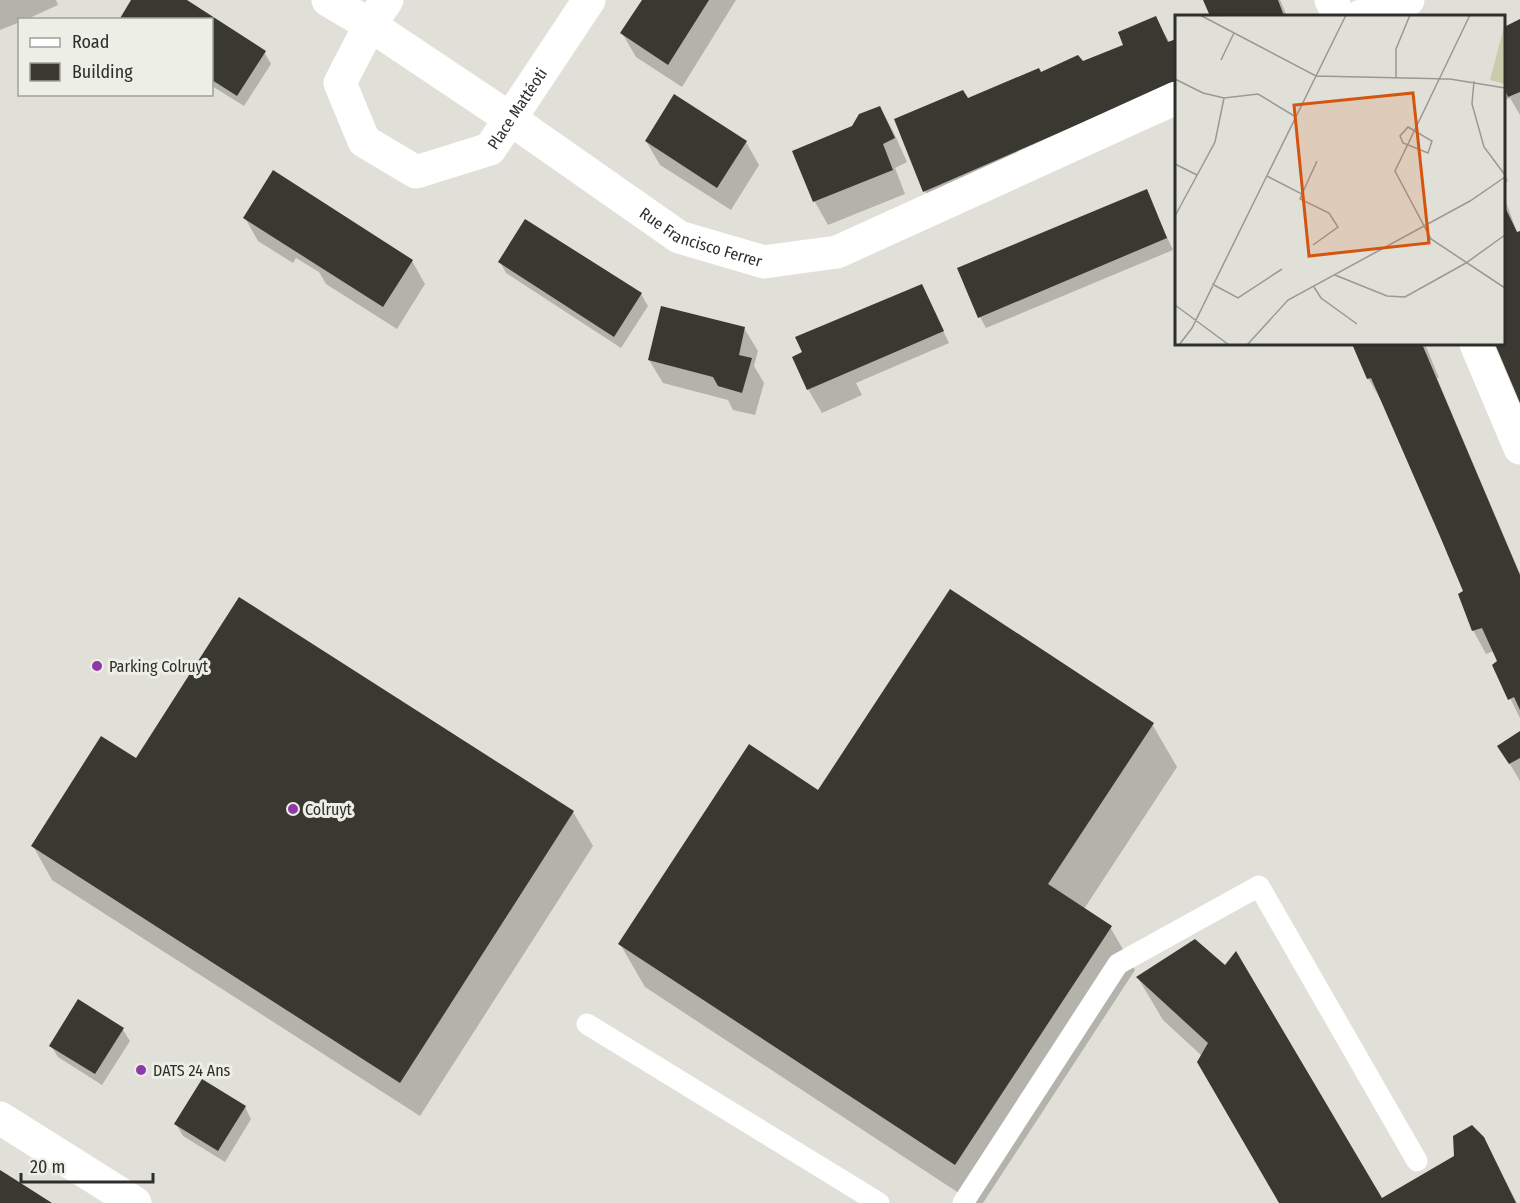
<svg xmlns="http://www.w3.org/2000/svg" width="1520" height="1203" font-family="'Fira Sans Condensed',sans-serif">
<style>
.shadow{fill:#0003}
.building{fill:#393932}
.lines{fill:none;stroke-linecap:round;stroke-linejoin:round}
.service{stroke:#fff;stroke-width:21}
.minor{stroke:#fff;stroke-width:33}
.secondary{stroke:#fff;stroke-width:33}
.poi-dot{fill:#8f39a6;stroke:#edeee5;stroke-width:2}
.labels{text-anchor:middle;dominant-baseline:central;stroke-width:6;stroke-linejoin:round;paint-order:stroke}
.street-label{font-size:16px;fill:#2e2e2b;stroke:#edeee5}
.poi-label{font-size:16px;fill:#2e2e2b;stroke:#edeee5;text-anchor:start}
.inset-road{fill:none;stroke:#999993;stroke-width:1.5}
.view{fill:#d5550f;fill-opacity:0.15;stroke:#d5550f;stroke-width:3}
.inset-edge{fill:none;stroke:#2e2e2b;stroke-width:3}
</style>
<rect width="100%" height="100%" fill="#e0e0d8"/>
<path class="shadow" d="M 0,0 L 56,0 L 58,5 L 25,20 L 20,20 L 20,22 L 0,30 Z
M 133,0 L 184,0 L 264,52 L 271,64 L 244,106 L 212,86 L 212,20 Z
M 644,0 L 736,0 L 682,87 L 636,57 L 622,33 Z
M 1205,0 L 1280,0 L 1287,16 L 1211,16 Z
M 1155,18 L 1170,43 L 1176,40 L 1176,111 L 938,214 L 925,191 L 967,100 L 1041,73 L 1082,63 L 1125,46 Z
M 1520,21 L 1520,115 L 1510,98 L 1504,100 L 1504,28 Z
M 880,108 L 893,131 L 907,162 L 895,168 L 905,194 L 828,225 L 815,202 L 794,152 L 853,127 Z
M 646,141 L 746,142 L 759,165 L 731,210 L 660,165 Z
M 1504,172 L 1508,181 L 1504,184 Z
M 1146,191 L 1173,250 L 986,328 L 980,317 Z
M 1504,196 L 1514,224 L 1518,234 L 1520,233 L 1520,399 L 1497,344 L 1504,344 Z
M 245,218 L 412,261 L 425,284 L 397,329 L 326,284 L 319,272 L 296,258 L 293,263 L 258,241 Z
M 500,262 L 641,294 L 648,306 L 621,348 L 506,273 Z
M 922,286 L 949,343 L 856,383 L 862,395 L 822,413 L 808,389 Z
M 744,328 L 758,351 L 754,366 L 764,383 L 755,415 L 733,410 L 728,400 L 663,383 L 649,360 Z
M 1353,344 L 1425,344 L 1439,378 L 1437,378 L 1520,574 L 1520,718 L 1494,666 L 1499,663 L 1494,651 L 1486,654 L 1473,630 L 1465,592 L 1382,402 L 1368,378 Z
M 1152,724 L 1177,767 L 1084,909 L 1110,927 L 1135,970 L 983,1203 L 974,1203 L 645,987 L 620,944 L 819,792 Z
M 1520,733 L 1520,781 L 1499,746 Z
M 136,760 L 573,812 L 593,846 L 420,1116 L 52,880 L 33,846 Z
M 1138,978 L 1382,1203 L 1280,1203 L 1202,1056 L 1163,1020 Z
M 79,1001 L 123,1030 L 130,1041 L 102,1085 L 58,1057 L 51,1046 Z
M 245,1107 L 251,1119 L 225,1162 L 183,1136 L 176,1124 Z
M 1483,1138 L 1517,1203 L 1386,1203 L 1456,1157 Z"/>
<path class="building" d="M 131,0 L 187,0 L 266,51 L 237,96 L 212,80 L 212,20 L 119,20 Z
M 642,0 L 709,0 L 668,65 L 620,33 Z
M 1203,0 L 1278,0 L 1284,16 L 1210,16 Z
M 1156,16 L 1168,42 L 1176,39 L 1176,82 L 923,192 L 894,119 L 963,90 L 968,98 L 1039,68 L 1041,72 L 1078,55 L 1083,61 L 1123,45 L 1118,32 Z
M 1520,19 L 1520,92 L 1508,97 L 1504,87 L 1504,27 Z
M 674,94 L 747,141 L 717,188 L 645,141 Z
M 880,106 L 895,138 L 883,144 L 893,170 L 813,202 L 792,151 L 852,126 L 859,114 Z
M 273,170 L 413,260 L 383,307 L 243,218 Z
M 1147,189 L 1167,238 L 978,318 L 957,268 Z
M 1504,205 L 1517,232 L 1520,231 L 1520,403 L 1495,344 L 1504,344 Z
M 525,219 L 642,293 L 614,337 L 498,262 Z
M 922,284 L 944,331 L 807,390 L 792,357 L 802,352 L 795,337 Z
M 661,306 L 745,327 L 739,355 L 752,358 L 742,393 L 718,386 L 713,377 L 648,360 Z
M 1352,344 L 1422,344 L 1520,575 L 1520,710 L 1514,697 L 1508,700 L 1492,665 L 1497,661 L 1482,628 L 1472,631 L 1458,594 L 1463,591 L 1439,534 L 1371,378 L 1367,379 Z
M 950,589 L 1154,723 L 1048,884 L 1112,926 L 955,1165 L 618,944 L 749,744 L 818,790 Z
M 239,597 L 574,811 L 400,1083 L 31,846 L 101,736 L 136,758 Z
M 1520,731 L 1520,758 L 1509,764 L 1497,746 Z
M 1195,939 L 1225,965 L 1236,951 L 1382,1198 L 1454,1156 L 1453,1136 L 1472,1125 L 1484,1137 L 1516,1203 L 1279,1203 L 1197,1062 L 1208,1043 L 1136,977 Z
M 78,999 L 124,1028 L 95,1074 L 49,1046 Z
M 202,1079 L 246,1106 L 218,1151 L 174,1124 Z
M 0,1170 L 8,1175 L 52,1203 L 0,1203 Z"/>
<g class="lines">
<path class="service" d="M 587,1024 L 879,1203
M 963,1203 L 1118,964 L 1259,886 L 1417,1161"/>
<g class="minor">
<path id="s1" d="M 328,0 L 370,25 L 509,118 L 679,237 L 764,262 L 837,252 L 1176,98"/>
<path id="s2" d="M 387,0 L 370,25 L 340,83 L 364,141 L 416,172 L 490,149 L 589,0"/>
<path d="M 1331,0 L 1339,16"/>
<path d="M 1361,16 L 1408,0"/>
<path d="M 1476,344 L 1520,448"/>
</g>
<path class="secondary" d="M 0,1118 L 135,1203"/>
</g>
<g class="poi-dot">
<circle cx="97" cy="666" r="6"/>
<circle cx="293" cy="809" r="6"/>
<circle cx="141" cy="1070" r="6"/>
</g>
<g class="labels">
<g class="street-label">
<text stroke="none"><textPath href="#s2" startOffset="345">Place Mattéoti</textPath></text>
<text stroke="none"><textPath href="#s1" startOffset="444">Rue Francisco Ferrer</textPath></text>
</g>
<g class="poi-label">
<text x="109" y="666">Parking Colruyt</text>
<text x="305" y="809">Colruyt</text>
<text x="153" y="1070">DATS 24 Ans</text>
</g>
</g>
<g transform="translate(1175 15)">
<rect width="330" height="330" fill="#e0e0d8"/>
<path d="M 330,8 L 330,69 L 315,65 Z" fill="#cacaac"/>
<path class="inset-road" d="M 25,0 L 141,61 L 275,64 L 330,73M 295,0 L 220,156 L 256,224 L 330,273M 46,45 L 59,18M 221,63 L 221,34 L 235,0M 0,64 L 28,78 L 49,83 L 83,79 L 121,102M 299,66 L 297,89 L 309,132 L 330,160M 233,112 L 257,126 L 253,138 L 228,128 L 225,121 ZM 0,149 L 22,160M 92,161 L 127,179 L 125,184 L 154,198 L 163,212 L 138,230M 127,179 L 142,146M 0,201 L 40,127 L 49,83M 160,260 L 212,281 L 230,282 L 291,248 L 330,220M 37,269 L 63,283 L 107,254M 139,272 L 146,283 L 182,309M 0,290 L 54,330M 4,330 L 17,313 L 171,0M 72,330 L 113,285 L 295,186 L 330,162"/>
<path class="view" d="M 238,78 L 254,228 L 134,241 L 119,90 Z"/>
<rect width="330" height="330" class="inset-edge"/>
</g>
<rect x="18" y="18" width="195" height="78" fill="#edeee5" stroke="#a1a19b" stroke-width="1.5"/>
<rect x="30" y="38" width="30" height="9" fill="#ffffff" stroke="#a1a19b" stroke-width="1.5"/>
<text x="72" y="48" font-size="18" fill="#2e2e2b">Road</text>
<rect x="30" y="63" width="30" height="18" fill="#393932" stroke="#a1a19b" stroke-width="1.5"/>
<text x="72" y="78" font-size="18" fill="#2e2e2b">Building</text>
<path d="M21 1173v9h132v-9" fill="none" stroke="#2e2e2b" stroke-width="3"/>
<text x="30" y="1173" font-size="18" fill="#2e2e2b" stroke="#edeee5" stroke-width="4.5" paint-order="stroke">20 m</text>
</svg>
